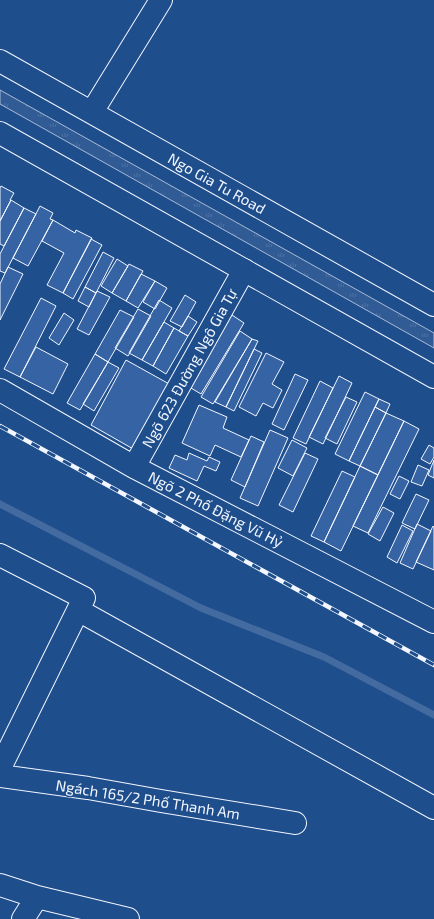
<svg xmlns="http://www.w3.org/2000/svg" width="434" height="919" font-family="'Exo 2',sans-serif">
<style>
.grass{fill:url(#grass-tufts);stroke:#a8bbd7}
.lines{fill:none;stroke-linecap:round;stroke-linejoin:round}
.stream{stroke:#446ba0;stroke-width:7}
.building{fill:#3563a3;stroke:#f2f6ff}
.minor-casing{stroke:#f2f6ff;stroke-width:24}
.major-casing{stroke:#f2f6ff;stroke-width:24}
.minor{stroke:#1f4e8c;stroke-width:22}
.major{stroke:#1f4e8c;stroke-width:22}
.rail-casing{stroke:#f2f6ff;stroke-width:4.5}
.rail{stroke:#1f4e8c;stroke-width:3;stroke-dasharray:9;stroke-linecap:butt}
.labels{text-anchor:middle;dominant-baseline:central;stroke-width:3;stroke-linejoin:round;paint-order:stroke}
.street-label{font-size:15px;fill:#f2f6ff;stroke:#1f4e8c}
</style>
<defs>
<pattern id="grass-tufts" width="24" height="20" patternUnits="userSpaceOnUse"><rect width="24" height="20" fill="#305b95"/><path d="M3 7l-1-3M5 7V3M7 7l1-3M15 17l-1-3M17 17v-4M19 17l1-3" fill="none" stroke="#4e73a5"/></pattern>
</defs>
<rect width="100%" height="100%" fill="#1f4e8c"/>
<path class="grass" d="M 0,90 L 434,333 L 434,348 L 0,104 Z"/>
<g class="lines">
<path class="stream" d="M 0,504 L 201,608 L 324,657 L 434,715"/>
</g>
<path class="building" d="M 1,186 L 14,193 L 10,200 L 11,200 L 0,221 L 0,188 Z
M 11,200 L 24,208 L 4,246 L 0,244 L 0,221 Z
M 40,206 L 53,213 L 50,219 L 53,220 L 28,266 L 13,258 Z
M 24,208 L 36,214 L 5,273 L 0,271 L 0,254 Z
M 53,220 L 75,233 L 76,230 L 92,238 L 63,293 L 47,285 L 64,253 L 42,241 Z
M 91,239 L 102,245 L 73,299 L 63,293 Z
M 103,252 L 114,258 L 96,293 L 85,287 Z
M 117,259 L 128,266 L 112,293 L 101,286 Z
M 129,264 L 143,271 L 126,301 L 112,293 Z
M 8,267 L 23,274 L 0,320 L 0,284 Z
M 141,274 L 155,281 L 138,308 L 126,301 Z
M 155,281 L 167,288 L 155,309 L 143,302 Z
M 85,287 L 96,293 L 89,307 L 78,301 Z
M 97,291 L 110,297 L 89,335 L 77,329 Z
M 185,295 L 196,302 L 182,327 L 170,321 Z
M 41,298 L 56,306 L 20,377 L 4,369 Z
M 159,300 L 172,308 L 142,360 L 129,353 Z
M 138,309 L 151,316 L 128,356 L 115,348 Z
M 120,310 L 134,317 L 108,362 L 95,354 Z
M 64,313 L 74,320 L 59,345 L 49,338 Z
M 229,313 L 244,323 L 201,394 L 186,385 Z
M 188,316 L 197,322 L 188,336 L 179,331 Z
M 164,322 L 174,328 L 153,366 L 142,360 Z
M 174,328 L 188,336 L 166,374 L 153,366 Z
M 240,331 L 252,339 L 213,404 L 201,397 Z
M 252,339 L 258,341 L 226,407 L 215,402 Z
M 36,347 L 68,364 L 53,394 L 20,377 Z
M 254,349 L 262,353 L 234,411 L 226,407 Z
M 266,353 L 284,362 L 272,384 L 282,390 L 273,408 L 263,403 L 256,416 L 239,407 Z
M 95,354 L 108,362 L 80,410 L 67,403 Z
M 126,360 L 171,385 L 135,450 L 91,425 Z
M 108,362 L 119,368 L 94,411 L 83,404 Z
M 295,374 L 308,380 L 284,430 L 272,424 Z
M 339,376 L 352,383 L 323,444 L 309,437 Z
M 320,381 L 333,388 L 306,444 L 293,438 Z
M 365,392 L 379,399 L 349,461 L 335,454 Z
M 346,397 L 357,402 L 337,444 L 325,438 Z
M 379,399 L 390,404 L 386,413 L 375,407 Z
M 199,405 L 227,417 L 223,428 L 249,440 L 241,457 L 215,445 L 210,456 L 182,443 Z
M 375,407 L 386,413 L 360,466 L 349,461 Z
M 386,413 L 404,421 L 378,475 L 360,466 Z
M 404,421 L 419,429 L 368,533 L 353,526 Z
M 270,430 L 288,438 L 258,506 L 240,498 Z
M 251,436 L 264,442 L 245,487 L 231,480 Z
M 292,440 L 307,448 L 293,476 L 278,468 Z
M 429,445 L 434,448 L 434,457 L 430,464 L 421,459 Z
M 189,453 L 207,461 L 209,457 L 220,462 L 216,471 L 204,466 L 197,481 L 169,468 L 175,455 L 187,460 Z
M 305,453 L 318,459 L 293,512 L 279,505 Z
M 434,460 L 434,478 L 428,475 Z
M 418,465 L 429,470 L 422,486 L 411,482 Z
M 360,466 L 378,475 L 341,551 L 324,542 Z
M 342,471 L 355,477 L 324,542 L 311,536 Z
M 399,476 L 409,481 L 400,499 L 390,494 Z
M 416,494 L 429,500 L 415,529 L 402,523 Z
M 383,507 L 394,513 L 380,541 L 368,534 Z
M 417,524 L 431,531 L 413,569 L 400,563 Z
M 402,525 L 413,531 L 397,563 L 387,557 Z
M 433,526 L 434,527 L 434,570 L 416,562 Z"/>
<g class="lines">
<defs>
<path id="minor" d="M 92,112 L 161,0
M 0,390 L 134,467 L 434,622
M 134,467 L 244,270
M 0,555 L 84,598 L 0,768
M 78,610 L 434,808
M 0,776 L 88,788 L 161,801 L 295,823
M 0,885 L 37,897 L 128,919
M 23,919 L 37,897"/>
<path id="major" d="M 0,61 L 434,305
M 0,133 L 434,377"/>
</defs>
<use href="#minor" class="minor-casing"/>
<use href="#major" class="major-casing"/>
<use href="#minor" class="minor"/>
<use href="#major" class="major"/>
<defs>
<path id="rail" d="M 0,426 L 434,665"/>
</defs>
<use href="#rail" class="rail-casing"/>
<use href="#rail" class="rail"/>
</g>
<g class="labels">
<g class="street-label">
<text transform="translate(217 183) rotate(29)">Ngo Gia Tu Road</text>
<text transform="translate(189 368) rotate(-61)">Ngõ 623 Đường Ngô Gia Tự</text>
<text transform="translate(216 509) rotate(27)">Ngõ 2 Phố Đặng Vũ Hỷ</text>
<text transform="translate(148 799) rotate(9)">Ngách 165/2 Phố Thanh Am</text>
</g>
</g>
</svg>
